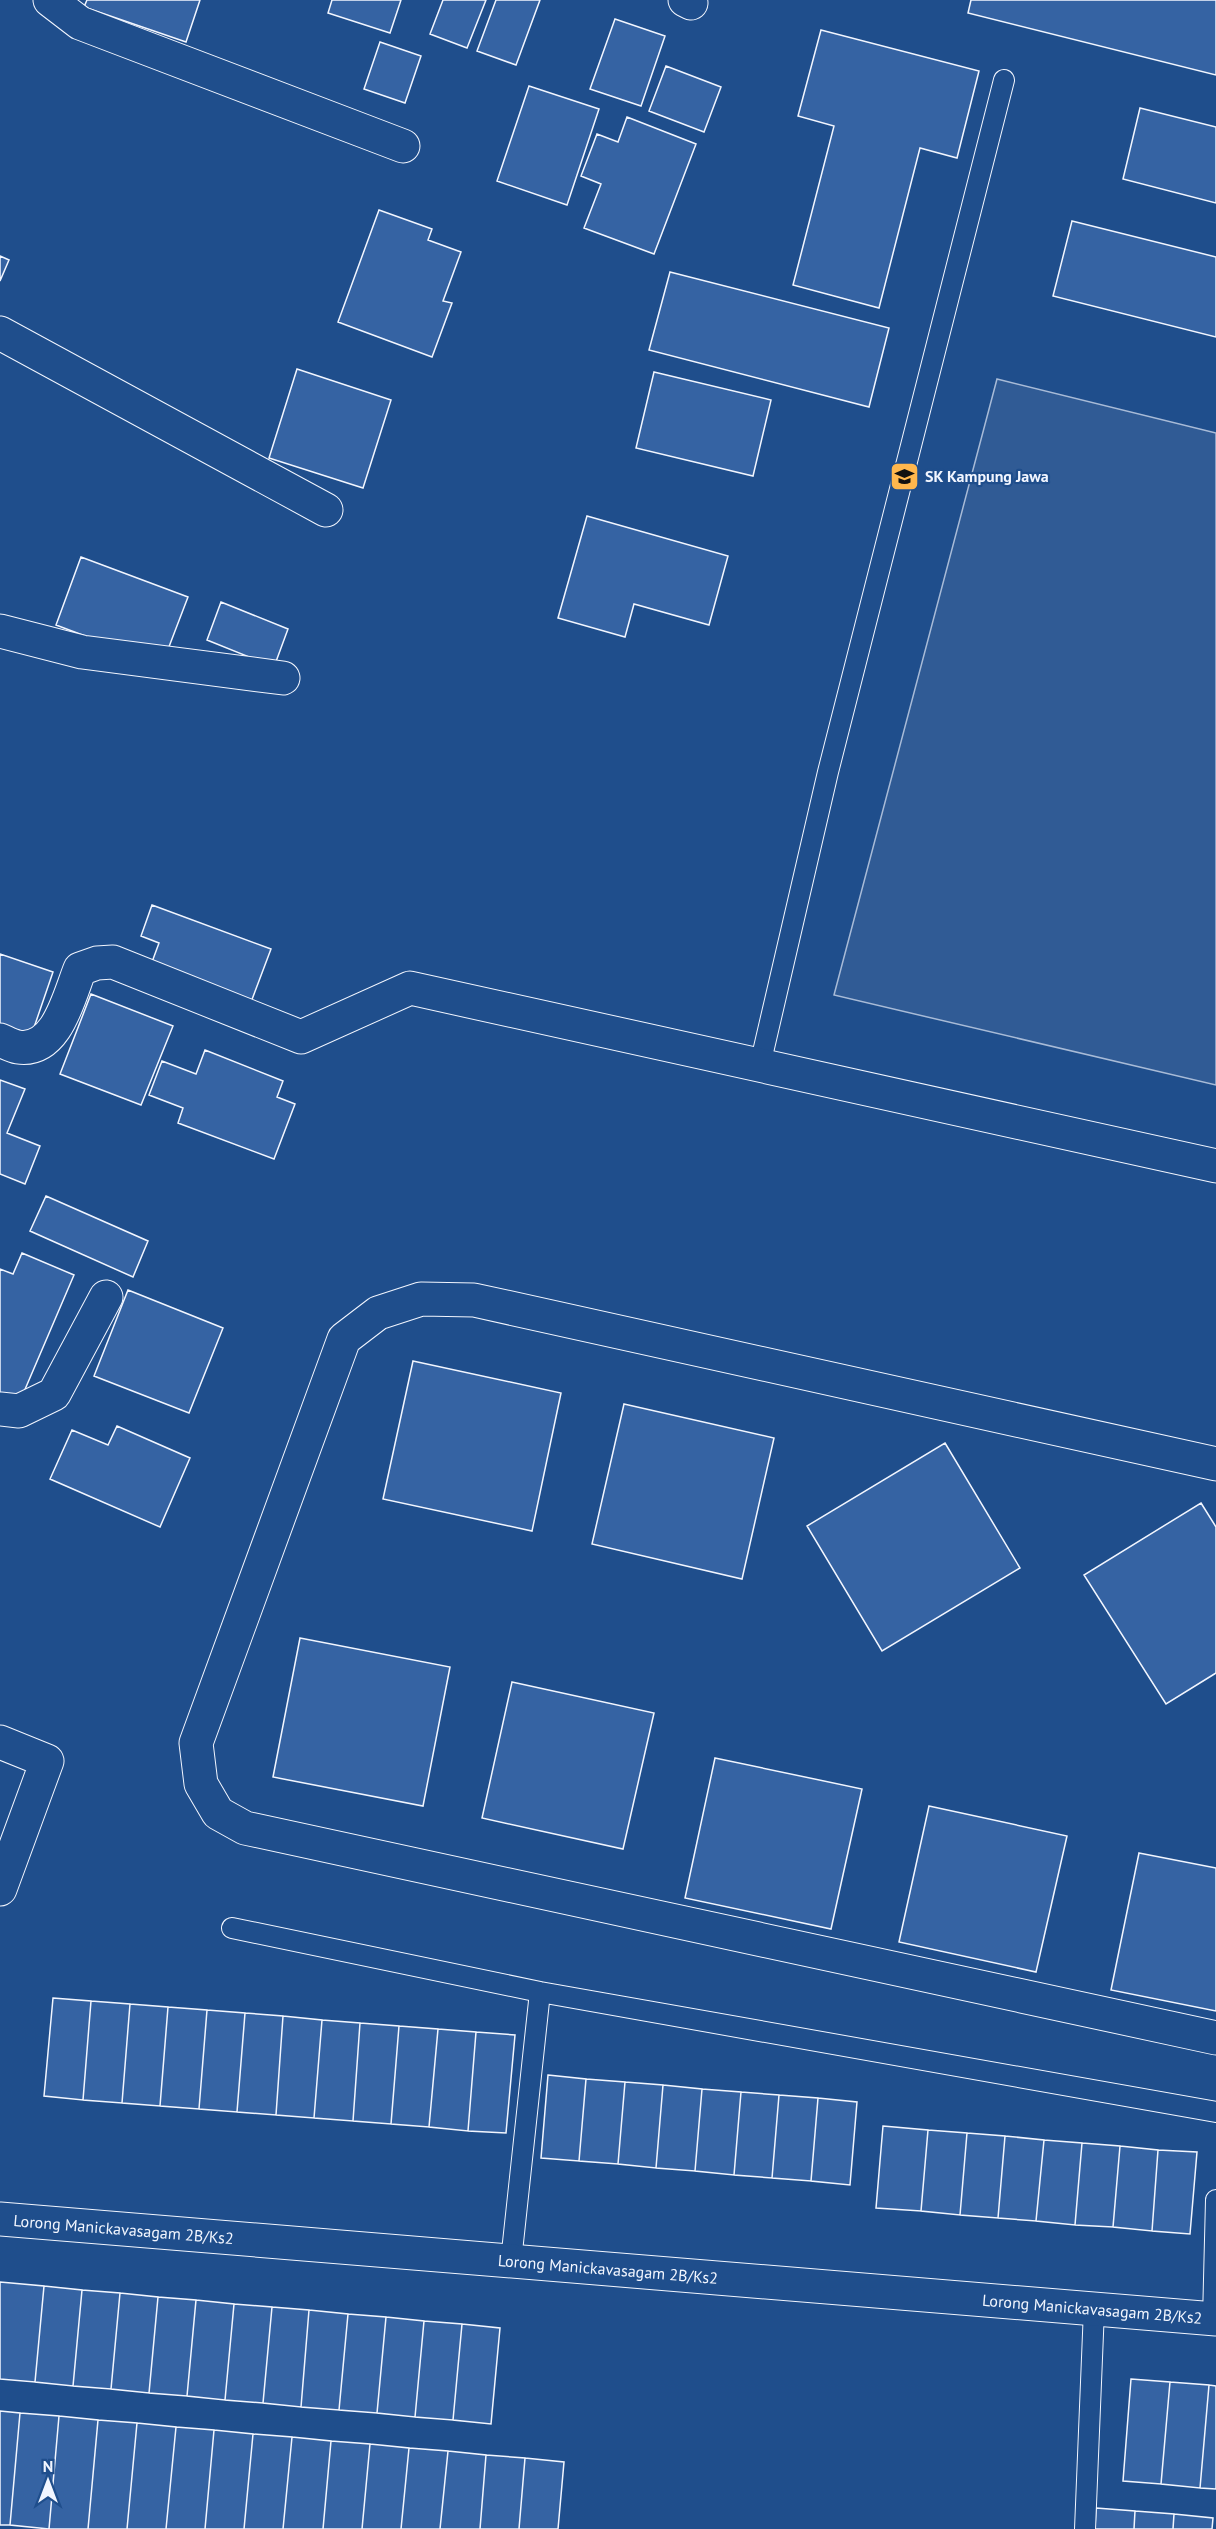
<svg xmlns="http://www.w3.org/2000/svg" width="1216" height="2529" font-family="'PT Sans',sans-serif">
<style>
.built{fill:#305b95;stroke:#a8bbd7;stroke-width:1.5}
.building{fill:#3563a3;stroke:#f2f6ff;stroke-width:1.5}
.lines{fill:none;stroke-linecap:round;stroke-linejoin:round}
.service-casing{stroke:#f2f6ff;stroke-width:22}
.minor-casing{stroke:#f2f6ff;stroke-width:35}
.service{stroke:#1f4e8c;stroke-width:20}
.minor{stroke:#1f4e8c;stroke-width:33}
.labels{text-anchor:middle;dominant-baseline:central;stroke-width:4.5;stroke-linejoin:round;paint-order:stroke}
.poi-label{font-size:16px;font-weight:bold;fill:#f2f6ff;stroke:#1f4e8c;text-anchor:start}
.street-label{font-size:16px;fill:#f2f6ff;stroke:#1f4e8c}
</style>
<rect width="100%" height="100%" fill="#1f4e8c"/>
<path class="built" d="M 997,379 L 1216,433 L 1216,1085 L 834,995 Z"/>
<path class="building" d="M 87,0 L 200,0 L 186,42 L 84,7 Z
M 332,0 L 401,0 L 390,33 L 328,13 Z
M 443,0 L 486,0 L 467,48 L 430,34 Z
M 496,0 L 540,0 L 516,65 L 477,51 Z
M 971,0 L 1216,0 L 1216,75 L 968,13 Z
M 615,19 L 665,36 L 641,106 L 590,89 Z
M 821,30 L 979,71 L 957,158 L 920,148 L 879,308 L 793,285 L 834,126 L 798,116 Z
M 380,42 L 421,56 L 405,103 L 364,89 Z
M 666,66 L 721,87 L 704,132 L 649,111 Z
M 529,86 L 599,109 L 567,205 L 497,181 Z
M 1140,108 L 1216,127 L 1216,203 L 1123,179 Z
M 627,117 L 696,144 L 654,254 L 584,228 L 601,184 L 581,176 L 597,134 L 618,142 Z
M 379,210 L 432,229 L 428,240 L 461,252 L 443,301 L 452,303 L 432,357 L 338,322 Z
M 1072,221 L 1216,257 L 1216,337 L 1053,296 Z
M 0,256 L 9,260 L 0,281 Z
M 670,272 L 889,328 L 869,407 L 649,350 Z
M 297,369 L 391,400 L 363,488 L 269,458 Z
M 654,372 L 771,400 L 753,476 L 636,448 Z
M 587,516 L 728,556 L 709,625 L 634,604 L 625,637 L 558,618 Z
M 81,557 L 188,597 L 162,665 L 56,625 Z
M 221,602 L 288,629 L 274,667 L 207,640 Z
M 152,905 L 271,949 L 245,1018 L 145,981 L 159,943 L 141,936 Z
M 0,954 L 53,972 L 28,1045 L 0,1035 Z
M 91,994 L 173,1026 L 141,1105 L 60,1074 Z
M 205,1050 L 283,1081 L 277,1097 L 295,1104 L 274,1159 L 178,1123 L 183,1108 L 149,1095 L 162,1061 L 196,1074 Z
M 0,1080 L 25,1089 L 7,1133 L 40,1146 L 25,1184 L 0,1174 Z
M 46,1196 L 148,1241 L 133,1277 L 30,1231 Z
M 22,1253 L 74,1275 L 17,1408 L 0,1401 L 0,1269 L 13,1274 Z
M 128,1290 L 223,1328 L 189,1413 L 94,1376 Z
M 413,1361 L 561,1393 L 532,1531 L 383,1499 Z
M 624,1404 L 774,1438 L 742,1579 L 592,1544 Z
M 117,1426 L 190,1458 L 160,1527 L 50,1479 L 72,1430 L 108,1445 Z
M 945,1443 L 1020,1568 L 882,1651 L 807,1526 Z
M 1201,1503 L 1216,1527 L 1216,1673 L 1166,1704 L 1084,1575 Z
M 300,1638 L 450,1667 L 423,1806 L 273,1777 Z
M 512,1682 L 654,1713 L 623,1849 L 482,1818 Z
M 715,1758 L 862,1789 L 831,1929 L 685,1898 Z
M 929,1806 L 1067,1836 L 1036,1972 L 899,1942 Z
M 1139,1853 L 1216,1868 L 1216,2011 L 1111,1990 Z
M 53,1998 L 91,2001 L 83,2100 L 44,2096 Z
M 91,2001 L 130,2004 L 122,2103 L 83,2100 Z
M 130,2004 L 168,2007 L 160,2106 L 122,2103 Z
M 168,2007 L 207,2010 L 199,2109 L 160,2106 Z
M 207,2010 L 245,2013 L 237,2112 L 199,2109 Z
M 245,2013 L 283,2016 L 276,2115 L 237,2112 Z
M 283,2016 L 322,2020 L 314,2118 L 276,2115 Z
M 322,2020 L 360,2023 L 353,2121 L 314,2118 Z
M 360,2023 L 399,2026 L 391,2124 L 353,2121 Z
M 399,2026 L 438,2029 L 429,2127 L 391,2124 Z
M 438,2029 L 476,2032 L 468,2131 L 429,2127 Z
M 476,2032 L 515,2035 L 506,2133 L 468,2131 Z
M 548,2075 L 586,2079 L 579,2161 L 541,2158 Z
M 586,2079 L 625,2082 L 618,2164 L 579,2161 Z
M 625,2082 L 663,2085 L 656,2168 L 618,2164 Z
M 663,2085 L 702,2089 L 695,2171 L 656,2168 Z
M 702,2089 L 741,2092 L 734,2175 L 695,2171 Z
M 741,2092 L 779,2095 L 772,2178 L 734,2175 Z
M 779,2095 L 818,2098 L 811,2181 L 772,2178 Z
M 818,2098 L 857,2102 L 850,2185 L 811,2181 Z
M 883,2126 L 928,2130 L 921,2211 L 876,2208 Z
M 928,2130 L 967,2133 L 960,2215 L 921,2211 Z
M 967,2133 L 1005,2136 L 998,2218 L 960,2215 Z
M 1005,2136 L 1044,2140 L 1036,2221 L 998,2218 Z
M 1044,2140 L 1082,2143 L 1075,2225 L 1036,2221 Z
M 1082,2143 L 1120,2146 L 1113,2227 L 1075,2225 Z
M 1120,2146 L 1158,2150 L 1152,2231 L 1113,2227 Z
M 1158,2150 L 1197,2152 L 1190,2234 L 1152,2231 Z
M 0,2282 L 44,2286 L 35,2382 L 0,2379 Z
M 44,2286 L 82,2290 L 73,2386 L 35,2382 Z
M 82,2290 L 120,2293 L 111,2389 L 73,2386 Z
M 120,2293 L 158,2297 L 149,2393 L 111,2389 Z
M 158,2297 L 196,2300 L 187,2396 L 149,2393 Z
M 196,2300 L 234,2304 L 225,2400 L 187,2396 Z
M 234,2304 L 272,2307 L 263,2403 L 225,2400 Z
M 272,2307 L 309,2310 L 301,2407 L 263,2403 Z
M 309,2310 L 348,2314 L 339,2410 L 301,2407 Z
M 348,2314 L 386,2317 L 377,2413 L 339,2410 Z
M 386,2317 L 424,2321 L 415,2417 L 377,2413 Z
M 424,2321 L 462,2324 L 453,2420 L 415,2417 Z
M 462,2324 L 500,2328 L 491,2424 L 453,2420 Z
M 1131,2379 L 1170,2382 L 1161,2484 L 1123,2481 Z
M 1170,2382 L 1209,2385 L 1200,2488 L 1161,2484 Z
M 1209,2385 L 1216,2386 L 1216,2489 L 1200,2488 Z
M 0,2411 L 20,2413 L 10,2525 L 0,2525 Z
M 20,2413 L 59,2416 L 49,2529 L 10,2525 Z
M 59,2416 L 98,2420 L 88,2529 L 49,2529 Z
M 98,2420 L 137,2423 L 127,2529 L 88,2529 Z
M 137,2423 L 176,2427 L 166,2529 L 127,2529 Z
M 176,2427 L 214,2430 L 205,2529 L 166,2529 Z
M 214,2430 L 253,2434 L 244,2529 L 205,2529 Z
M 253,2434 L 292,2437 L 283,2529 L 244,2529 Z
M 292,2437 L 331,2441 L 323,2529 L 283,2529 Z
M 331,2441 L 370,2444 L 362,2529 L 323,2529 Z
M 370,2444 L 409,2448 L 401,2529 L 362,2529 Z
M 409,2448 L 448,2451 L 440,2529 L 401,2529 Z
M 448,2451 L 486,2455 L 480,2529 L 440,2529 Z
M 486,2455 L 525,2458 L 519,2529 L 480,2529 Z
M 525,2458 L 564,2462 L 558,2529 L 519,2529 Z
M 1096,2508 L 1135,2511 L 1134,2529 L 1095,2529 Z
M 1135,2511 L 1174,2514 L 1173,2529 L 1134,2529 Z
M 1174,2514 L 1213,2518 L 1212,2529 L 1173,2529 Z"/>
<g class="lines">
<defs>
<path id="service" d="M 760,1065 L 828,772 L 1004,80
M 232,1928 L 540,1992 L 1216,2112
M 511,2261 L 540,1992
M 1213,2319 L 1216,2200
M 1085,2529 L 1094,2309"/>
<g id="minor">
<path d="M 50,0 L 80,23 L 403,146"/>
<path d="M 685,0 L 691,3"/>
<path d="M 0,333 L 326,510"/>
<path d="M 0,631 L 82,652 L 283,678"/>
<path d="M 0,1040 C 5,1042 12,1046 18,1047 C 57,1053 69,996 80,969 L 97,963 L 113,962 L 301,1037 L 410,988 L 1216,1166"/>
<path d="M 0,1409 L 19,1411 L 54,1394 L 106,1297"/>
<path d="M 1216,1464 L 474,1300 L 421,1299 L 378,1313 L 344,1339 L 196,1743 L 201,1784 L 218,1813 L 245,1828 L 1216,2038"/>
<path d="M 0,1742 L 47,1761 L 0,1889"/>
<path id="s1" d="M 0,2219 L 1216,2319"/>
</g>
</defs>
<use href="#service" class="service-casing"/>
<use href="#minor" class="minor-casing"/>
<use href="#service" class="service"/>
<use href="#minor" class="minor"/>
</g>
<defs>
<symbol id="school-square" viewBox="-11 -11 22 22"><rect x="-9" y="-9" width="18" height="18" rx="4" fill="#ffb74d" stroke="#1f4e8c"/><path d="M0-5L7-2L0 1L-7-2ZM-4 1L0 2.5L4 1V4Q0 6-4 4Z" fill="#111"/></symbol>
</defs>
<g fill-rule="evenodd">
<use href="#school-square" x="888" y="460" width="33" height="33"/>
</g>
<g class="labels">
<g class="poi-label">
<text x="925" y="476">SK Kampung Jawa</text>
</g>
<g class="street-label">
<text stroke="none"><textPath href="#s1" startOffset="124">Lorong Manickavasagam 2B/Ks2</textPath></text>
<text stroke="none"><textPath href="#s1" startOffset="610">Lorong Manickavasagam 2B/Ks2</textPath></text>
<text stroke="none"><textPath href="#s1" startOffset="1096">Lorong Manickavasagam 2B/Ks2</textPath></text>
</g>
</g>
<g transform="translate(48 2481)" stroke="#1f4e8c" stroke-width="4.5" paint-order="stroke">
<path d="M0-4.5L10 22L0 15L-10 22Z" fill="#f2f6ff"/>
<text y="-9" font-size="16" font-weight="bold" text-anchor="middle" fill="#f2f6ff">N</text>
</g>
</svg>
